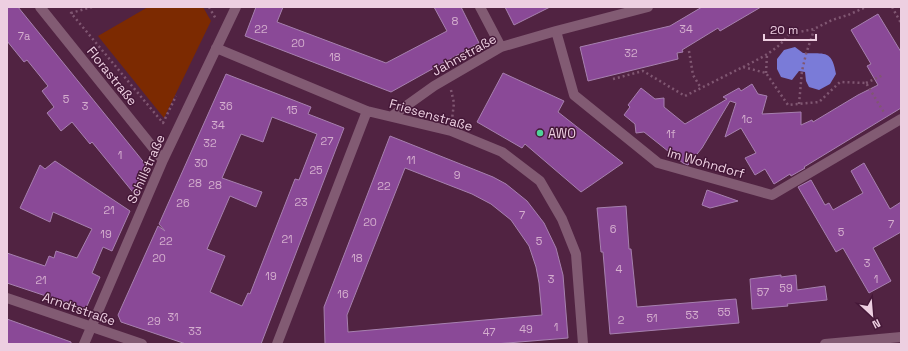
<svg xmlns="http://www.w3.org/2000/svg" width="908" height="351" font-family="'Space Grotesk',sans-serif">
<style>
.green{fill:#7c2a01}
.water{fill:#7a7bd8}
.building{fill:#8a4997;stroke:#a780af;fill-rule:evenodd}
.lines{fill:none;stroke-linecap:round;stroke-linejoin:round}
.path{stroke:#805772;stroke-width:2.5;stroke-dasharray:2 3;stroke-linecap:butt}
.minor{stroke:#825b73;stroke-width:10}
.tertiary{stroke:#825b73;stroke-width:10}
.poi-dot{fill:#4fd399;stroke:#451838;stroke-width:1.5}
.labels{text-anchor:middle;dominant-baseline:central;stroke-width:3;stroke-linejoin:round;paint-order:stroke}
.number-label{font-size:11px;fill:#d4aece}
.street-label{font-size:13px;fill:#edcfe1;stroke:#451838}
.poi-label{font-size:13px;fill:#edcfe1;stroke:#451838;text-anchor:start}
</style>
<rect width="100%" height="100%" fill="#512342"/>
<path class="green" d="M 148,7 L 203,7 L 211,21 L 164,118 L 98,36 Z"/>
<path class="water" d="M 795,47 L 803,53 C 824,54 832,49 836,74 L 830,84 L 819,90 L 809,87 L 806,81 L 805,72 L 799,71 L 792,80 L 781,77 L 777,69 L 777,59 L 784,50 Z"/>
<path class="building" d="M 7,7 L 18,7 L 146,165 L 146,174 L 136,196 L 92,142 L 90,144 L 72,122 L 61,131 L 47,113 L 54,107 L 42,91 L 48,86 L 27,60 L 24,62 L 7,41 Z
M 256,7 L 283,7 L 277,22 L 386,63 L 447,31 L 434,7 L 461,7 L 479,43 L 391,92 L 245,36 Z
M 505,7 L 550,7 L 514,25 Z
M 702,7 L 761,7 L 720,31 L 718,28 L 682,50 L 683,52 L 677,53 L 678,59 L 588,81 L 580,47 L 670,26 Z
M 878,14 L 901,52 L 901,108 L 804,167 L 805,168 L 791,176 L 790,174 L 774,184 L 765,169 L 755,175 L 745,158 L 756,153 L 741,128 L 725,137 L 736,103 L 730,101 L 702,148 L 688,165 L 683,163 L 644,132 L 636,133 L 635,124 L 624,115 L 630,107 L 628,105 L 641,88 L 655,99 L 664,98 L 664,107 L 685,124 L 727,99 L 723,97 L 739,88 L 741,91 L 752,84 L 758,94 L 767,96 L 762,114 L 801,112 L 801,125 L 812,120 L 813,122 L 858,95 L 878,85 L 867,66 L 871,64 L 851,30 Z
M 503,73 L 564,101 L 558,112 L 623,163 L 581,192 L 525,144 L 522,148 L 477,122 Z
M 226,74 L 311,107 L 308,114 L 344,128 L 261,344 L 186,344 L 121,322 L 118,315 L 158,226 L 165,231 L 159,224 ZM 272,117 L 317,134 L 299,180 L 295,179 L 250,294 L 248,293 L 242,306 L 210,292 L 225,256 L 207,249 L 230,196 L 256,207 L 262,192 L 222,178 L 241,134 L 263,142 Z
M 390,136 L 493,177 L 506,184 L 527,201 L 544,223 L 556,248 L 563,275 L 568,338 L 495,344 L 325,344 L 324,307 ZM 405,168 L 472,194 L 491,204 L 511,220 L 529,246 L 536,267 L 539,283 L 542,315 L 348,332 L 347,315 Z
M 55,161 L 130,211 L 112,251 L 103,247 L 92,273 L 100,277 L 87,306 L 82,308 L 7,283 L 7,253 L 45,266 L 49,256 L 54,258 L 56,251 L 77,258 L 92,229 L 53,212 L 50,222 L 20,208 L 40,165 L 45,169 Z
M 864,163 L 890,209 L 901,202 L 901,232 L 873,248 L 891,281 L 869,293 L 843,248 L 836,252 L 798,187 L 811,180 L 825,205 L 829,203 L 833,210 L 863,193 L 851,171 Z
M 707,190 L 738,201 L 710,208 L 702,205 Z
M 626,206 L 629,249 L 631,249 L 637,307 L 736,299 L 739,323 L 610,334 L 603,252 L 601,252 L 597,208 Z
M 781,275 L 781,277 L 796,275 L 797,290 L 825,286 L 827,300 L 787,304 L 788,306 L 752,309 L 750,279 Z
M 7,319 L 71,342 L 71,344 L 7,344 Z"/>
<g class="lines">
<path class="path" d="M 92,7 L 71,13 L 163,123 L 176,96
M 209,7 L 216,19
M 892,7 L 901,23
M 689,51 L 693,75 L 701,88
M 743,67 C 761,58 778,50 789,34 L 814,29 L 832,20 L 848,15 L 866,7
M 766,73 L 767,55
M 613,79 L 643,71 L 685,96 L 743,67 L 766,73 L 788,105 L 819,102 L 840,82 L 866,83 L 885,114
M 866,83 L 883,75
M 451,90 L 454,103 L 452,119
M 799,104 L 802,71 L 806,54 L 814,30"/>
<path class="minor" d="M 40,7 L 163,160
M 480,7 L 501,47
M 556,31 L 574,95 L 658,163 L 772,195 L 901,119
M 216,48 L 367,111 L 451,131 L 502,152 L 540,181 L 562,219 L 576,254 L 583,344
M 392,116 L 434,86 L 501,47 L 556,31 L 648,7
M 84,344 L 163,160 L 236,7
M 277,344 L 367,111"/>
<path class="tertiary" d="M 7,298 L 142,344
M 825,344 L 901,337"/>
</g>
<circle class="poi-dot" cx="540" cy="133" r="4"/>
<g class="labels">
<g class="number-label">
<text x="455" y="21">8</text>
<text x="261" y="29">22</text>
<text x="686" y="29">34</text>
<text x="24" y="36">7a</text>
<text x="298" y="43">20</text>
<text x="631" y="53">32</text>
<text x="335" y="57">18</text>
<text x="66" y="99">5</text>
<text x="85" y="106">3</text>
<text x="226" y="106">36</text>
<text x="292" y="110">15</text>
<text x="747" y="119">1c</text>
<text x="218" y="125">34</text>
<text x="671" y="134">1f</text>
<text x="327" y="141">27</text>
<text x="210" y="143">32</text>
<text x="120" y="155">1</text>
<text x="411" y="160">11</text>
<text x="201" y="163">30</text>
<text x="316" y="170">25</text>
<text x="457" y="175">9</text>
<text x="195" y="183">28</text>
<text x="215" y="185">28</text>
<text x="384" y="186">22</text>
<text x="301" y="202">23</text>
<text x="183" y="203">26</text>
<text x="109" y="210">21</text>
<text x="522" y="215">7</text>
<text x="370" y="222">20</text>
<text x="891" y="224">7</text>
<text x="613" y="229">6</text>
<text x="841" y="232">5</text>
<text x="106" y="234">19</text>
<text x="287" y="239">21</text>
<text x="166" y="241">22</text>
<text x="539" y="241">5</text>
<text x="159" y="258">20</text>
<text x="357" y="258">18</text>
<text x="867" y="263">3</text>
<text x="619" y="269">4</text>
<text x="271" y="276">19</text>
<text x="551" y="279">3</text>
<text x="876" y="279">1</text>
<text x="41" y="280">21</text>
<text x="786" y="288">59</text>
<text x="763" y="292">57</text>
<text x="343" y="294">16</text>
<text x="724" y="312">55</text>
<text x="692" y="315">53</text>
<text x="173" y="317">31</text>
<text x="652" y="318">51</text>
<text x="621" y="320">2</text>
<text x="154" y="321">29</text>
<text x="556" y="327">1</text>
<text x="526" y="329">49</text>
<text x="195" y="331">33</text>
<text x="489" y="332">47</text>
</g>
<g class="street-label">
<text transform="translate(464 55) rotate(-29)">Jahnstraße</text>
<text transform="translate(112 76) rotate(51)">Florastraße</text>
<text transform="translate(431 115) rotate(16)">Friesenstraße</text>
<text transform="translate(706 163) rotate(16)">Im Wohndorf</text>
<text transform="translate(146 169) rotate(-66)">Schillstraße</text>
<text transform="translate(79 309) rotate(19)">Arndtstraße</text>
</g>
<g class="poi-label">
<text x="548" y="133">AWO</text>
</g>
</g>
<rect width="908" height="351" fill="none" stroke="#edcfe1" stroke-width="16"/>
<g transform="translate(872 315) rotate(154)" stroke="#451838" stroke-width="3" paint-order="stroke">
<path d="M0-3L7 15L0 10L-7 15Z" fill="#edcfe1"/>
<text y="-6" font-size="11" font-weight="bold" text-anchor="middle" fill="#edcfe1">N</text>
</g>
<path d="M764 34v6h52v-6" fill="none" stroke="#edcfe1" stroke-width="2"/>
<text x="770" y="34" font-size="12" fill="#edcfe1" stroke="#451838" stroke-width="3" paint-order="stroke">20 m</text>
</svg>
